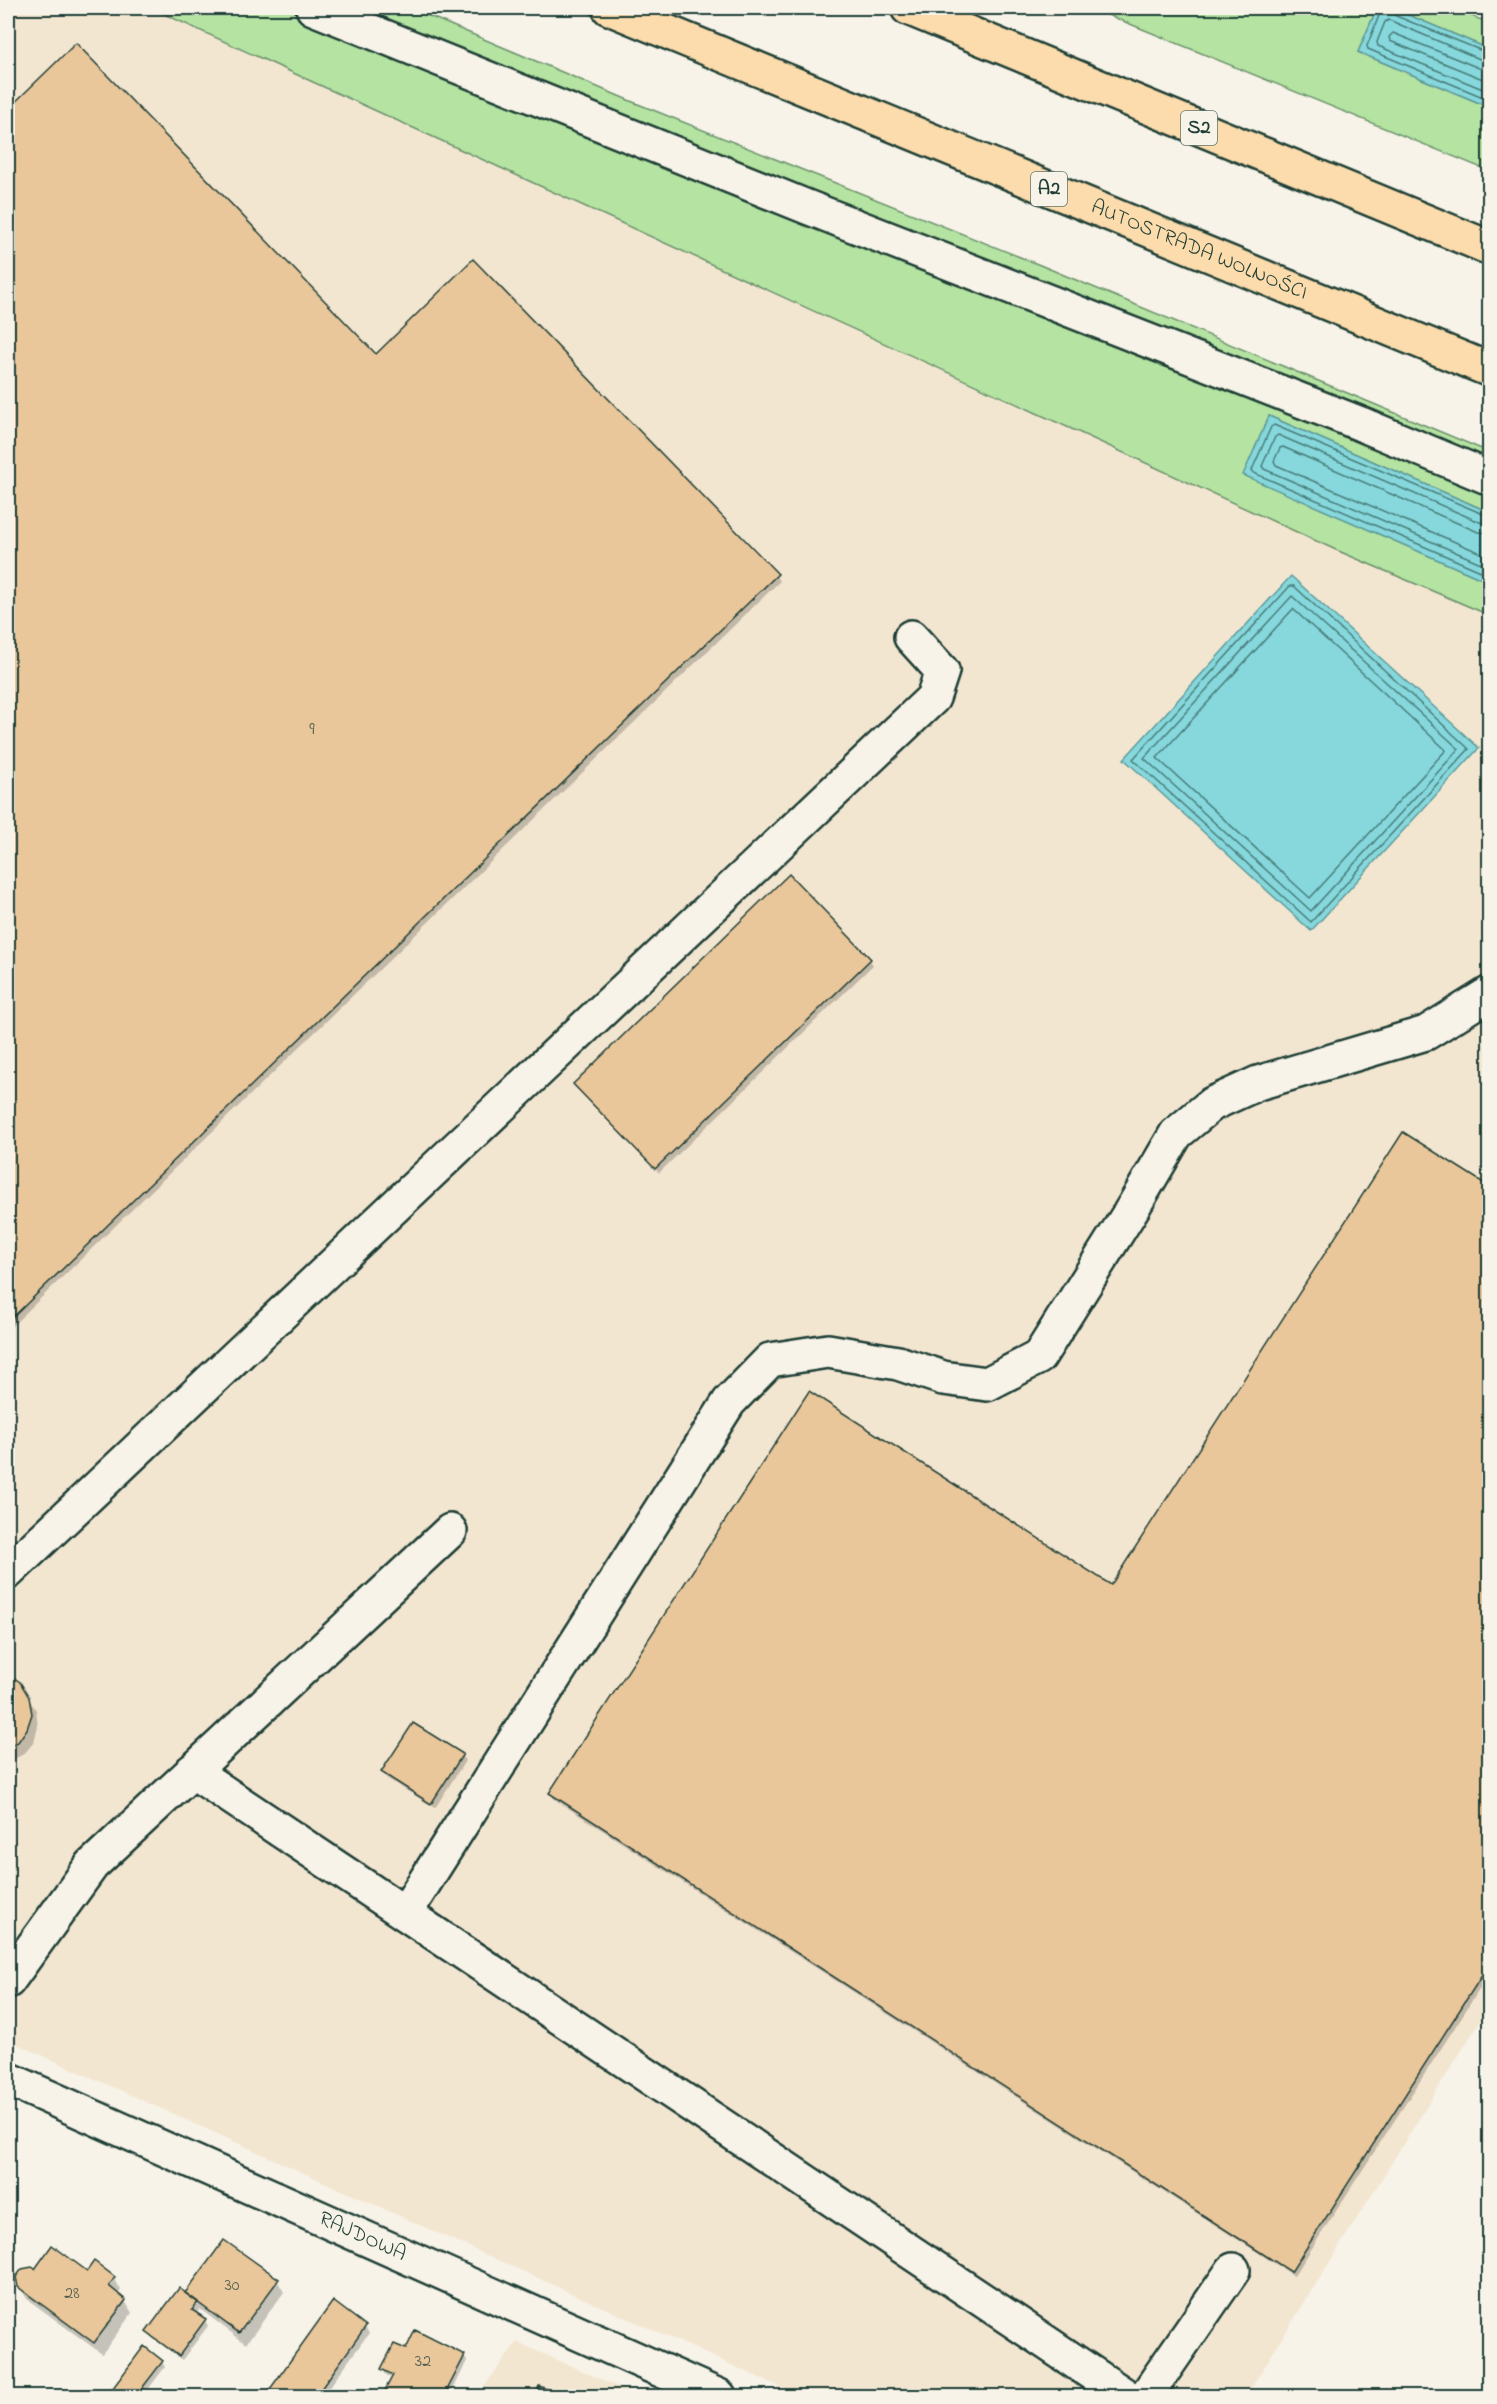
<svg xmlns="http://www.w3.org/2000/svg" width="1497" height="2404" font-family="'Indie Flower',sans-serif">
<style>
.built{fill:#f3e6d1}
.green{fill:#b5e3a2;stroke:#6a906b;stroke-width:1.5}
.water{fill:#86d8dd;stroke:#5d9a99;stroke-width:1.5}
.shadow{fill:#0003}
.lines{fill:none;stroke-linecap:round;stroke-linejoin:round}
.shore{stroke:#487b78;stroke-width:1.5}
.building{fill:#eac79b;stroke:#1f3d34;stroke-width:1.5}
.minor-casing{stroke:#1f3d34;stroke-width:38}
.highway-casing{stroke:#1f3d34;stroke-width:38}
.minor{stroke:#f7f3e8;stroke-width:33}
.highway{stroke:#fcdcac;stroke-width:33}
.labels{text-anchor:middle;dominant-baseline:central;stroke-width:6;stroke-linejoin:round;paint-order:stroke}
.number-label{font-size:18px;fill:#52604e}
.shield{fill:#f7f3e8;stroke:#60746a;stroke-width:1.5}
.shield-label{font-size:20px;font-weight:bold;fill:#1f3d34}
.street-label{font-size:21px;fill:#1f3d34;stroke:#f7f3e8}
</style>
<rect width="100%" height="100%" fill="#f7f3e8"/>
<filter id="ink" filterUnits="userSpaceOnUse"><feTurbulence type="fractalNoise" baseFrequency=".0167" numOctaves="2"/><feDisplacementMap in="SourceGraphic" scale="12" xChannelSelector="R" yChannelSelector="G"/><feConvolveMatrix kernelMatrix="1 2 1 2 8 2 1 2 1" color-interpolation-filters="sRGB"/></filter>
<g filter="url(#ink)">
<path class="built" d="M 8,8 L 151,8 L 1336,550 L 1489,615 L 1489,2007 L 1246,2396 L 800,2396 L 8,2040 Z
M 517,2342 L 639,2396 L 477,2396 Z"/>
<path class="green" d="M 151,8 L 410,8 L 633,102 L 1040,265 L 1489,452 L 1489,512 L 1269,416 L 1244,475 L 1489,582 L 1489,615 L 1336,550 Z
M 1091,8 L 1377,8 L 1358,52 L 1489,107 L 1489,171 Z
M 1392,8 L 1452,8 L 1489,23 L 1489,49 Z"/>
<path class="water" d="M 1377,8 L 1392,8 L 1489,49 L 1489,107 L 1358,52 Z
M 1269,416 L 1489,512 L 1489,582 L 1243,475 Z
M 1291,576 L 1479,748 L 1311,931 L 1124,759 Z"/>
<path class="shadow" d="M 76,46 L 376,356 L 473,262 L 780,581 L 8,1330 L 8,112 Z
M 870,960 L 873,965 L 659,1173 L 575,1085 Z
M 1490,1189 L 1490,1973 L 1294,2276 L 554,1799 L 551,1793 L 1112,1587 Z
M 8,1676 L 19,1683 L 28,1698 L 36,1710 L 38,1727 L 34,1742 L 24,1754 L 8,1762 Z
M 461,1755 L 465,1761 L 435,1808 L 386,1778 L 383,1772 Z
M 88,2273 L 114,2278 L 121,2290 L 118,2295 L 125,2301 L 132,2313 L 102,2354 L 27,2299 L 20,2287 Z
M 277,2280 L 284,2292 L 246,2344 L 200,2309 L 196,2314 L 205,2320 L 208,2326 L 182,2360 L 151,2337 L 148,2332 L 190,2298 Z
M 333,2304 L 365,2327 L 369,2333 L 323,2396 L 267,2396 Z
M 145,2349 L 162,2362 L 165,2367 L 143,2396 L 108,2396 Z
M 407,2351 L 464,2356 L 467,2361 L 450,2396 L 384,2396 L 393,2378 L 386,2375 L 383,2369 Z"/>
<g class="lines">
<path class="shore" d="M 1382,8 L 1367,46 L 1368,49 L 1490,100
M 1392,8 L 1396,16 L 1490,54
M 1490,61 L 1482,60 L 1389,20 L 1385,22 L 1377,42 L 1378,46 L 1490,92
M 1490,70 L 1479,68 L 1393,33 L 1389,37 L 1390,41 L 1490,82
M 1490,517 L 1274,425 L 1271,427 L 1252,470 L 1254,473 L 1490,575
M 1490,524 L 1482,523 L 1278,435 L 1275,437 L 1262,466 L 1264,469 L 1490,567
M 1490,533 L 1478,532 L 1283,447 L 1280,448 L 1274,461 L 1276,465 L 1490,557
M 1290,586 L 1294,586 L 1469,749 L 1311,922 L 1133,759 Z
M 1292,596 L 1459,749 L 1311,911 L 1144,758 Z
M 1293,609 L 1446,750 L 1310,898 L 1157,758 Z"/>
</g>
<path class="building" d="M 76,43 L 376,354 L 473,259 L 778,574 L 8,1322 L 8,109 Z
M 789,874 L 871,959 L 655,1169 L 573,1084 Z
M 1403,1132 L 1490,1187 L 1490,1963 L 1291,2272 L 549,1793 L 809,1391 L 1111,1585 Z
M 8,1674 L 20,1682 L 29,1697 L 32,1714 L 27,1729 L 18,1742 L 8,1747 Z
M 413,1723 L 463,1754 L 431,1804 L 381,1772 Z
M 224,2240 L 279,2279 L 239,2333 L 185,2293 Z
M 52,2245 L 87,2271 L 94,2261 L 115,2277 L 109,2286 L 126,2300 L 94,2343 L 18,2287 L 16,2277 L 22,2269 L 32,2267 L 35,2269 Z
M 179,2288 L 198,2302 L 192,2310 L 206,2319 L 179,2356 L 146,2332 Z
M 333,2301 L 366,2326 L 316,2396 L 265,2396 Z
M 415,2330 L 465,2355 L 444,2396 L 382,2396 L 393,2375 L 381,2369 L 394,2344 L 406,2349 Z
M 144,2346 L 163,2361 L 136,2396 L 107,2396 Z
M 539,2386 L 564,2396 L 535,2396 Z"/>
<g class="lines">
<defs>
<g id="minor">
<path d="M 313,8 L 807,207 L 1361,424 L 1490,478"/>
<path d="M 8,1572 L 933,698 L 942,671 L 911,637"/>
<path d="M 192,1771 L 1126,2396"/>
<path d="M 405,1913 L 729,1402 L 770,1360 L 828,1351 L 898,1363 L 943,1378 L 987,1384 L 1039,1357 L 1132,1209 L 1176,1134 L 1212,1104 L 1258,1083 L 1426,1033 L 1490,993"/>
<path d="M 8,1981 L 92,1865 L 450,1531"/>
<path id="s1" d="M 8,2079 L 719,2396"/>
<path d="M 1146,2396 L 1233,2270"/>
</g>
<g id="highway">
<path id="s2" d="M 609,8 L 1490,370"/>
<path d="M 908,8 L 1490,248"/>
</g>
</defs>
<use href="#minor" class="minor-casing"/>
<use href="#highway" class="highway-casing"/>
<use href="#minor" class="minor"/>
<use href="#highway" class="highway"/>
</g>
</g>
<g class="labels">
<g class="number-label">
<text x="312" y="730">9</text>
<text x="232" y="2286">30</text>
<text x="72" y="2294">28</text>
<text x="423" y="2362">32</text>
</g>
<g class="shield">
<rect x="1181" y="111" width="36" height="34" rx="4.5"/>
<rect x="1031" y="172" width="36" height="34" rx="4.5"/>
</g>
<g class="shield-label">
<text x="1199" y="128">S2</text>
<text x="1049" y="189">A2</text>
</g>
<g class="street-label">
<text stroke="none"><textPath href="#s2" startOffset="638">AUTOSTRADA WOLNOŚCI</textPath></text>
<text stroke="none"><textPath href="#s1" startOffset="388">RAJDOWA</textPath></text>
</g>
</g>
<rect width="1497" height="2404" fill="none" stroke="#f7f3e8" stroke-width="30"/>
<rect x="15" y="15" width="1467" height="2374" fill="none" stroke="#1f3d34" stroke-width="2" filter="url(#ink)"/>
</svg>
